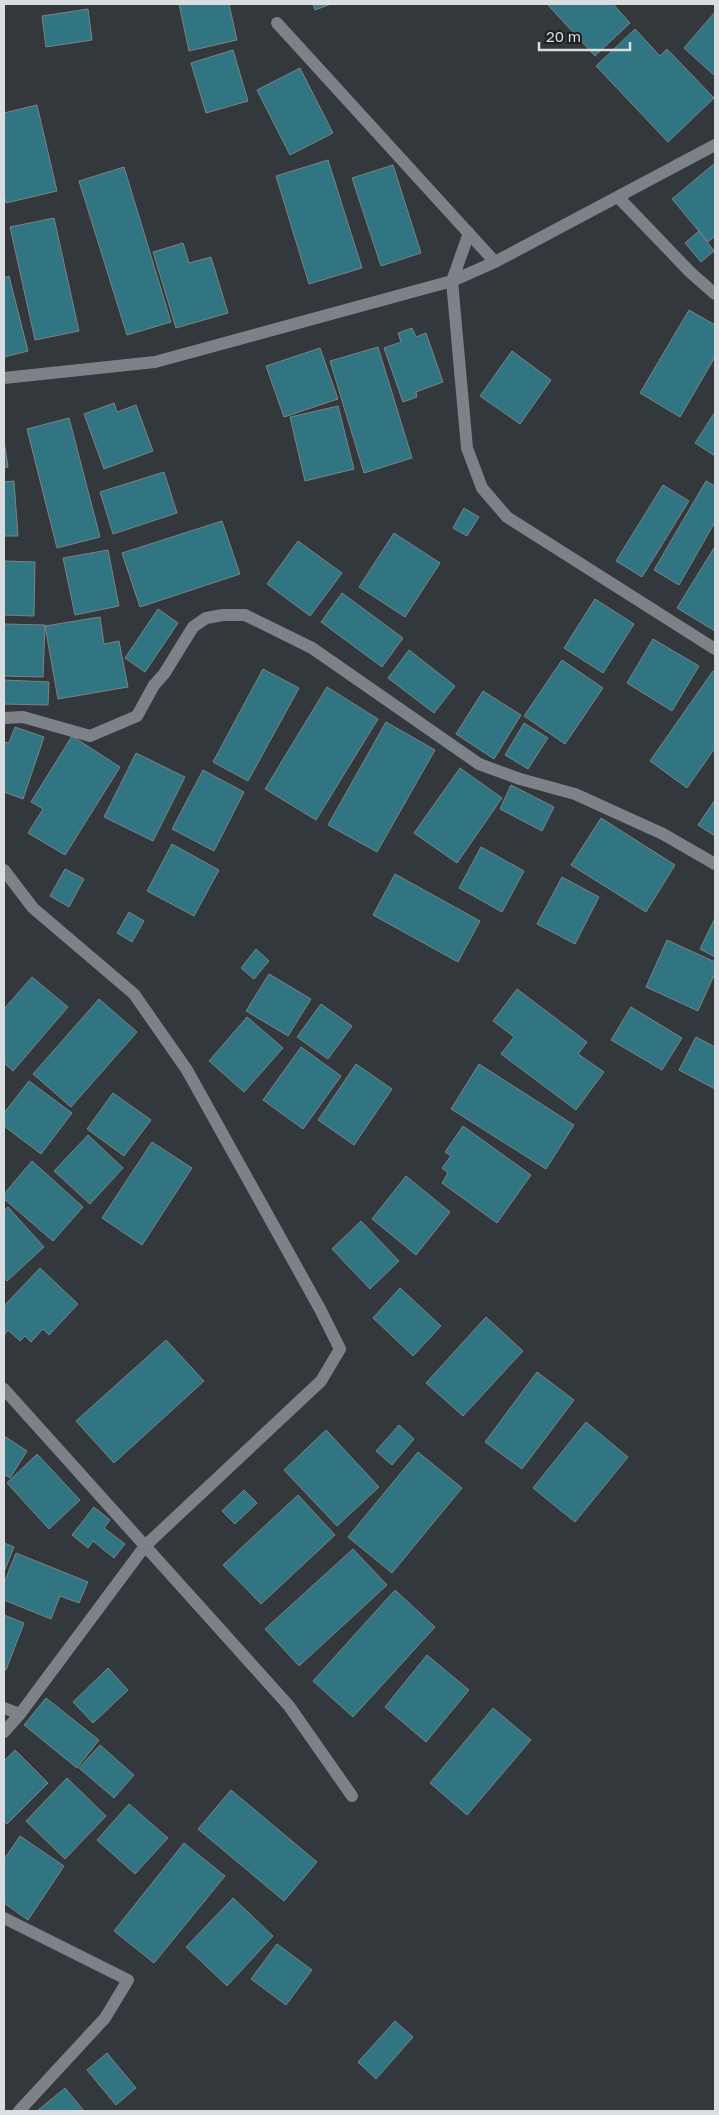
<svg xmlns="http://www.w3.org/2000/svg" width="719" height="2115" font-family="'Golos Text',sans-serif">
<style>
.building{fill:#327582;stroke:#7b8384}
.lines{fill:none;stroke-linecap:round;stroke-linejoin:round}
.minor{stroke:#7c8287;stroke-width:12}
</style>
<rect width="100%" height="100%" fill="#33383c"/>
<path class="building" d="M 179,4 L 229,4 L 237,40 L 189,51 Z
M 313,4 L 331,4 L 315,10 Z
M 547,4 L 613,4 L 630,23 L 595,56 Z
M 88,9 L 92,40 L 46,47 L 42,16 Z
M 715,12 L 715,76 L 684,48 Z
M 635,29 L 660,56 L 667,49 L 714,98 L 668,142 L 596,66 Z
M 233,50 L 248,101 L 206,113 L 191,63 Z
M 300,68 L 333,133 L 290,155 L 257,90 Z
M 37,105 L 57,191 L 6,203 L 4,194 L 4,113 Z
M 328,160 L 362,268 L 309,284 L 276,176 Z
M 715,163 L 715,236 L 708,242 L 672,199 Z
M 393,165 L 421,253 L 381,266 L 352,178 Z
M 124,167 L 171,322 L 127,335 L 79,181 Z
M 54,218 L 79,331 L 35,340 L 10,227 Z
M 699,231 L 714,251 L 701,262 L 685,243 Z
M 183,243 L 189,263 L 211,257 L 228,313 L 176,328 L 153,252 Z
M 9,276 L 28,351 L 4,357 L 4,278 Z
M 689,310 L 715,325 L 715,357 L 680,417 L 640,393 Z
M 412,328 L 416,337 L 426,333 L 443,382 L 416,392 L 417,397 L 403,402 L 384,348 L 401,342 L 398,333 Z
M 378,347 L 412,458 L 364,473 L 330,361 Z
M 320,348 L 338,399 L 284,417 L 266,366 Z
M 512,351 L 551,380 L 520,424 L 480,396 Z
M 114,403 L 117,412 L 136,405 L 153,451 L 104,469 L 84,414 Z
M 338,406 L 354,469 L 305,481 L 290,417 Z
M 715,412 L 715,456 L 695,443 Z
M 69,418 L 100,537 L 57,548 L 27,429 Z
M 4,441 L 8,467 L 4,468 Z
M 164,472 L 177,513 L 113,534 L 100,492 Z
M 14,481 L 18,536 L 4,536 L 4,482 Z
M 706,481 L 715,486 L 715,522 L 679,585 L 654,570 Z
M 663,485 L 689,501 L 642,577 L 616,561 Z
M 464,508 L 479,517 L 467,536 L 453,528 Z
M 222,521 L 240,574 L 140,607 L 122,553 Z
M 394,533 L 440,563 L 405,617 L 359,587 Z
M 298,541 L 342,573 L 310,616 L 267,584 Z
M 714,548 L 715,548 L 715,631 L 677,608 Z
M 108,550 L 119,606 L 75,615 L 63,558 Z
M 4,561 L 35,562 L 34,616 L 4,615 Z
M 342,593 L 403,638 L 382,667 L 321,622 Z
M 595,599 L 634,624 L 603,673 L 564,648 Z
M 158,609 L 178,623 L 145,672 L 125,658 Z
M 100,617 L 104,644 L 119,641 L 128,687 L 58,699 L 45,626 Z
M 4,624 L 45,625 L 43,677 L 4,676 Z
M 653,639 L 699,666 L 672,711 L 627,683 Z
M 409,650 L 455,686 L 434,713 L 388,678 Z
M 562,660 L 603,688 L 565,744 L 524,716 Z
M 263,669 L 299,688 L 248,781 L 213,762 Z
M 713,671 L 715,672 L 715,748 L 687,788 L 650,761 Z
M 4,680 L 49,682 L 48,705 L 4,704 Z
M 327,687 L 378,719 L 316,820 L 265,789 Z
M 483,691 L 521,715 L 494,759 L 456,734 Z
M 386,722 L 435,750 L 377,852 L 328,825 Z
M 524,723 L 548,738 L 528,769 L 505,755 Z
M 15,727 L 44,737 L 23,799 L 4,792 L 4,742 L 9,743 Z
M 72,736 L 120,767 L 65,855 L 28,833 L 43,809 L 31,802 Z
M 136,753 L 185,777 L 153,841 L 104,817 Z
M 460,768 L 502,798 L 457,863 L 414,833 Z
M 203,770 L 244,792 L 214,851 L 172,829 Z
M 511,785 L 554,807 L 542,831 L 500,809 Z
M 715,800 L 715,836 L 698,825 Z
M 601,818 L 675,865 L 646,912 L 571,865 Z
M 172,844 L 219,870 L 194,916 L 147,891 Z
M 481,847 L 524,871 L 502,912 L 459,888 Z
M 65,869 L 84,879 L 69,907 L 50,896 Z
M 395,874 L 480,921 L 458,962 L 373,915 Z
M 562,877 L 599,897 L 575,944 L 537,924 Z
M 129,912 L 144,921 L 132,942 L 117,933 Z
M 715,918 L 715,957 L 700,949 Z
M 667,940 L 715,962 L 715,973 L 698,1011 L 646,987 Z
M 256,949 L 269,961 L 254,979 L 241,968 Z
M 269,974 L 311,999 L 288,1036 L 246,1011 Z
M 32,977 L 68,1007 L 13,1071 L 4,1063 L 4,1009 Z
M 517,989 L 587,1042 L 578,1054 L 604,1072 L 576,1110 L 501,1054 L 514,1037 L 493,1021 Z
M 99,999 L 137,1032 L 71,1107 L 33,1074 Z
M 321,1004 L 352,1026 L 328,1059 L 297,1037 Z
M 631,1007 L 682,1038 L 662,1070 L 611,1040 Z
M 247,1017 L 283,1048 L 244,1092 L 209,1061 Z
M 696,1037 L 715,1047 L 715,1089 L 679,1070 Z
M 301,1047 L 341,1076 L 303,1129 L 263,1100 Z
M 356,1064 L 392,1089 L 354,1145 L 318,1120 Z
M 479,1064 L 574,1125 L 546,1169 L 451,1109 Z
M 29,1081 L 72,1113 L 41,1154 L 4,1126 L 4,1113 Z
M 113,1093 L 151,1120 L 124,1156 L 87,1129 Z
M 463,1126 L 531,1175 L 497,1223 L 442,1183 L 448,1173 L 442,1168 L 451,1156 L 445,1152 Z
M 88,1135 L 123,1168 L 90,1204 L 54,1171 Z
M 152,1142 L 192,1168 L 142,1245 L 102,1218 Z
M 32,1161 L 83,1207 L 53,1241 L 4,1199 L 4,1194 Z
M 406,1176 L 450,1212 L 416,1255 L 372,1219 Z
M 8,1207 L 44,1247 L 7,1281 L 4,1278 L 4,1210 Z
M 361,1221 L 399,1261 L 370,1289 L 332,1249 Z
M 40,1268 L 78,1304 L 49,1335 L 43,1329 L 31,1342 L 25,1336 L 20,1341 L 8,1330 L 4,1335 L 4,1306 Z
M 400,1288 L 441,1326 L 413,1356 L 373,1318 Z
M 486,1317 L 523,1351 L 463,1416 L 426,1383 Z
M 166,1340 L 204,1381 L 114,1463 L 76,1421 Z
M 537,1372 L 574,1400 L 522,1469 L 485,1442 Z
M 586,1422 L 628,1457 L 575,1522 L 533,1488 Z
M 399,1425 L 414,1439 L 392,1465 L 376,1451 Z
M 326,1430 L 379,1487 L 337,1526 L 284,1470 Z
M 4,1436 L 27,1451 L 10,1478 L 4,1474 Z
M 418,1452 L 462,1488 L 392,1573 L 348,1537 Z
M 37,1454 L 80,1500 L 49,1529 L 7,1483 Z
M 244,1490 L 257,1503 L 235,1524 L 222,1511 Z
M 298,1495 L 335,1535 L 261,1604 L 223,1565 Z
M 94,1507 L 110,1520 L 104,1528 L 125,1544 L 114,1558 L 93,1541 L 88,1548 L 72,1535 Z
M 4,1543 L 14,1547 L 4,1572 Z
M 353,1549 L 387,1585 L 299,1666 L 265,1629 Z
M 16,1553 L 88,1582 L 79,1603 L 60,1596 L 51,1619 L 4,1600 L 4,1583 Z
M 395,1590 L 435,1627 L 353,1717 L 313,1681 Z
M 4,1615 L 24,1623 L 6,1670 L 4,1669 Z
M 427,1655 L 469,1690 L 426,1742 L 385,1707 Z
M 108,1668 L 128,1690 L 93,1723 L 73,1702 Z
M 46,1698 L 99,1740 L 77,1768 L 24,1725 Z
M 493,1708 L 531,1740 L 467,1815 L 430,1783 Z
M 100,1745 L 134,1775 L 114,1798 L 79,1768 Z
M 15,1750 L 48,1783 L 7,1824 L 4,1821 L 4,1761 Z
M 67,1778 L 106,1816 L 65,1859 L 26,1821 Z
M 231,1790 L 317,1862 L 284,1901 L 198,1829 Z
M 129,1804 L 168,1838 L 135,1874 L 97,1840 Z
M 20,1836 L 64,1866 L 28,1920 L 4,1903 L 4,1857 L 5,1858 Z
M 184,1843 L 225,1876 L 154,1963 L 114,1931 Z
M 233,1898 L 273,1936 L 227,1986 L 186,1947 Z
M 277,1944 L 312,1970 L 286,2005 L 251,1979 Z
M 395,2021 L 413,2037 L 376,2079 L 358,2062 Z
M 107,2053 L 136,2088 L 116,2105 L 87,2070 Z
M 65,2088 L 84,2111 L 37,2111 Z"/>
<g class="lines">
<path class="minor" d="M 277,23 L 495,262
M 618,197 L 691,273 L 715,294
M 469,233 L 452,281 L 467,448 L 482,488 L 507,517 L 715,649
M 4,378 L 155,362 L 452,281 L 495,262 L 715,145
M 4,718 L 23,717 L 90,736 L 137,716 L 154,685 L 164,674 L 193,627 L 206,618 L 223,615 L 245,615 L 312,648 L 479,764 L 520,779 L 575,794 L 663,834 L 715,864
M 4,870 L 33,908 L 134,994 L 187,1070 L 320,1309 L 340,1349 L 321,1381 L 145,1546 L 20,1714 L 4,1732
M 4,1389 L 289,1706 L 352,1796
M 4,1708 L 20,1714
M 4,1918 L 128,1980 L 105,2018 L 19,2111"/>
</g>
<rect width="719" height="2115" fill="none" stroke="#dadee0" stroke-width="10"/>
<path d="M539 42v8h91v-8" fill="none" stroke="#dadee0" stroke-width="2.5"/>
<text x="546" y="42" font-size="15" fill="#dadee0" stroke="#1d1f21" stroke-width="4" paint-order="stroke">20 m</text>
</svg>
